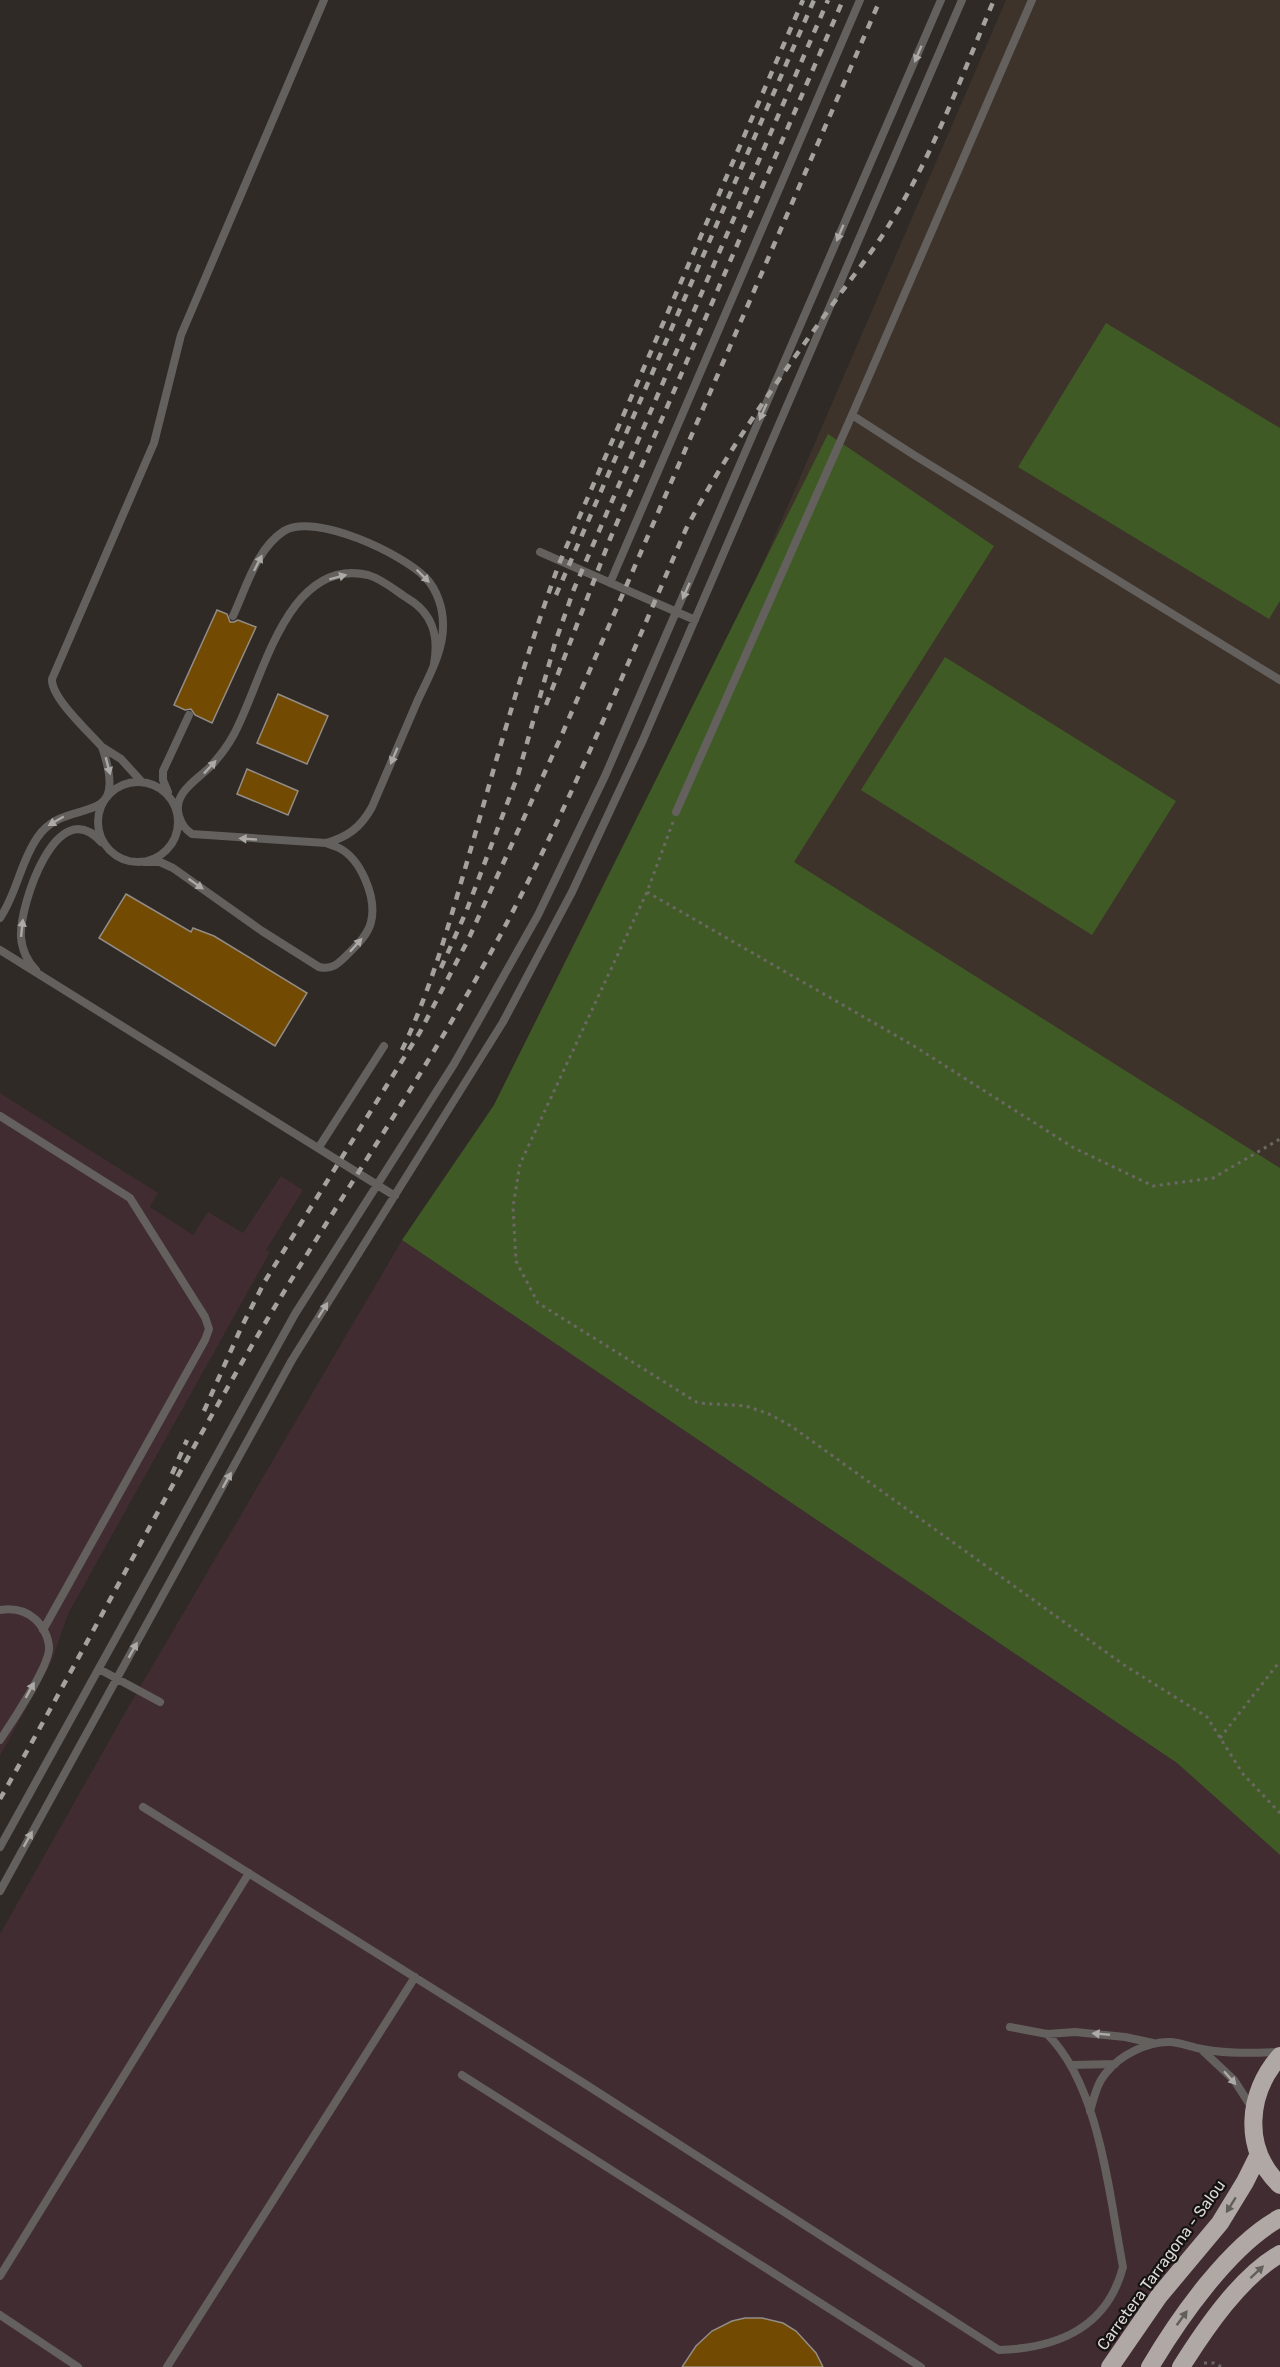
<svg xmlns="http://www.w3.org/2000/svg" width="1280" height="2367" font-family="Rubik,sans-serif">
<style>
.built{fill:#3d332b}
.industrial{fill:#402c31}
.green{fill:#405a26}
.building{fill:#734a02;stroke:#928d87;stroke-width:1.5}
.lines{fill:none;stroke-linecap:round;stroke-linejoin:round}
.path{stroke:#6b6763;stroke-width:3;stroke-dasharray:3 4.5;stroke-linecap:butt}
.lane{stroke:#63605e;stroke-width:8}
.highway{stroke:#afa8a4;stroke-width:18}
.rail{stroke:#a5a29e;stroke-width:4.5;stroke-dasharray:8 8;stroke-linecap:butt}
.oneway{fill:#aca9a6}
.oneway2{fill:#625e5a}
.labels{text-anchor:middle;dominant-baseline:central;stroke-width:4.5;stroke-linejoin:round;paint-order:stroke}
.street-label{font-size:16px;fill:#dcd9d6;stroke:#151311}
</style>
<rect width="100%" height="100%" fill="#2f2a26"/>
<path class="built" d="M 1006,0 L 1280,0 L 1280,1830 L 459,1268 Z"/>
<path class="industrial" d="M 0,1093 L 158,1193 L 150,1207 L 193,1235 L 208,1212 L 243,1233 L 281,1176 L 303,1190 L 266,1250 L 270,1252 L 68,1614 L 51,1663 L 0,1756 Z
M 402,1240 L 1177,1763 L 1280,1855 L 1280,2367 L 0,2367 L 0,1934 L 126,1711 Z"/>
<path class="green" d="M 1106,323 L 1280,428 L 1280,601 L 1269,619 L 1018,467 Z
M 828,434 L 994,546 L 794,862 L 1280,1168 L 1280,1855 L 1177,1763 L 402,1240 L 494,1105 Z
M 945,657 L 1176,801 L 1092,935 L 861,790 Z"/>
<path class="building" d="M 217,610 L 227,614 L 230,622 L 234,622 L 238,620 L 256,627 L 212,723 L 195,715 L 191,709 L 185,710 L 174,705 Z
M 278,694 L 328,716 L 307,764 L 257,743 Z
M 247,769 L 298,791 L 288,815 L 237,794 Z
M 126,894 L 191,932 L 193,928 L 214,936 L 307,993 L 275,1046 L 99,938 Z
M 745,2318 L 762,2318 L 783,2323 L 796,2331 L 816,2353 L 823,2367 L 682,2367 L 696,2346 L 712,2331 L 732,2321 Z"/>
<g class="lines">
<path class="path" d="M 673,822 L 647,892 L 520,1164 L 513,1207 L 516,1261 L 538,1303 L 698,1403 L 746,1406 L 769,1414 L 791,1426 L 1124,1665 L 1207,1717 L 1243,1774 L 1280,1813
M 647,892 L 914,1046 L 1074,1148 L 1153,1186 L 1213,1178 L 1280,1139
M 1220,1738 L 1280,1661
M 1204,2363 L 1214,2363 L 1222,2367"/>
<path class="lane" d="M 852,415 L 914,455 L 1280,680
M 540,552 L 695,620
M 610,583 L 860,0
M 233,616 C 246,588 257,548 284,531 C 315,512 403,554 426,578 C 437,590 443,608 443,624 C 444,651 428,678 417,702 C 402,737 387,772 372,807 C 361,827 348,837 326,843 L 192,834 C 185,829 182,825 179,816 C 172,793 197,780 211,766 C 219,757 227,747 233,736 C 262,685 285,556 368,575 C 382,579 395,590 407,598 C 433,613 439,636 434,664
M 102,747 C 89,732 51,698 52,679 L 154,443 L 181,335 L 324,0
M98 822a40 40 0 1 1 80 0a40 40 0 1 1-80 0Z
M 168,792 L 163,780 L 163,771 L 189,715
M 676,812 L 852,415 L 1032,0
M 144,862 L 160,862 L 173,868 L 262,931 L 319,967 C 332,970 338,964 347,955 C 356,946 368,935 371,922 C 377,898 361,859 339,848 C 335,846 330,845 326,843
M 0,918 C 17,893 20,863 37,838 C 66,793 132,834 102,747 L 121,759 L 141,781
M 0,950 L 395,1196
M 36,970 C 27,961 22,950 21,937 C 19,906 57,791 101,842
M 0,1116 L 130,1198 L 205,1317 L 209,1329 L 205,1340 L 43,1630
M 319,1147 L 384,1046
M 0,1610 C 13,1608 25,1610 35,1619 C 43,1626 49,1638 49,1648 C 50,1665 11,1724 0,1740
M 99,1669 L 160,1702
M 143,1807 L 582,2082 L 999,2350 C 1058,2348 1107,2328 1123,2267 C 1109,2195 1100,2086 1047,2034
M 0,1847 L 295,1314 L 454,1064 L 538,915 L 605,776 L 941,0
M 0,1891 L 292,1360 L 503,1022 L 572,892 L 643,740 L 962,0
M 1010,2027 L 1047,2034 L 1075,2032 L 1125,2037 L 1153,2043
M 1202,2050 L 1234,2080 L 1252,2108
M 1071,2065 L 1115,2064
M 462,2075 L 921,2367
M 1090,2111 C 1094,2098 1097,2083 1106,2073 C 1120,2055 1148,2041 1171,2042 C 1182,2043 1191,2047 1202,2049 C 1227,2054 1254,2053 1280,2052
M 0,2276 L 249,1873
M 0,2315 L 78,2367
M 167,2367 L 415,1977"/>
<path class="highway" d="M 1280,2056 C 1247,2093 1242,2149 1280,2185
M 1110,2367 L 1159,2296 L 1220,2223 L 1245,2182 L 1259,2154
M 1150,2367 C 1179,2318 1230,2245 1280,2218
M 1181,2367 C 1205,2329 1240,2277 1280,2254"/>
<path class="rail" d="M 556,595 L 814,0
M 546,705 L 610,539 L 843,0
M 441,968 L 466,912 L 518,775 L 555,643 L 574,589 L 828,0
M 402,1050 C 434,983 453,909 474,838 C 500,747 526,654 559,564 L 803,0
M 204,1411 L 241,1328 L 265,1281 L 420,1032 L 468,940 L 560,739 L 880,0
M 172,1474 L 187,1440
M 0,1799 C 88,1644 170,1484 261,1330 C 344,1190 437,1057 512,913 C 577,788 630,658 686,529 C 727,451 778,380 830,308 C 852,277 876,248 895,215 C 936,148 963,72 994,0"/>
</g>
<defs><path id="oneway-solid" d="M-6-.8H1V-3.2L6.5 0L1 3.2V.8H-6Z" transform="scale(1.5)"/></defs>
<g class="oneway">
<use href="#oneway-solid" transform="translate(918 54) rotate(113)"/>
<use href="#oneway-solid" transform="translate(840 233) rotate(113)"/>
<use href="#oneway-solid" transform="translate(763 412) rotate(114)"/>
<use href="#oneway-solid" transform="translate(258 563) rotate(-63)"/>
<use href="#oneway-solid" transform="translate(423 576) rotate(45)"/>
<use href="#oneway-solid" transform="translate(338 577) rotate(-15)"/>
<use href="#oneway-solid" transform="translate(686 591) rotate(114)"/>
<use href="#oneway-solid" transform="translate(394 756) rotate(113)"/>
<use href="#oneway-solid" transform="translate(108 766) rotate(75)"/>
<use href="#oneway-solid" transform="translate(210 767) rotate(-47)"/>
<use href="#oneway-solid" transform="translate(56 821) rotate(150)"/>
<use href="#oneway-solid" transform="translate(248 839) rotate(-176)"/>
<use href="#oneway-solid" transform="translate(196 884) rotate(35)"/>
<use href="#oneway-solid" transform="translate(22 928) rotate(-84)"/>
<use href="#oneway-solid" transform="translate(356 945) rotate(-48)"/>
<use href="#oneway-solid" transform="translate(323 1310) rotate(-58)"/>
<use href="#oneway-solid" transform="translate(227 1480) rotate(-61)"/>
<use href="#oneway-solid" transform="translate(133 1650) rotate(-61)"/>
<use href="#oneway-solid" transform="translate(30 1690) rotate(-61)"/>
<use href="#oneway-solid" transform="translate(28 1839) rotate(-61)"/>
<use href="#oneway-solid" transform="translate(1101 2034) rotate(-175)"/>
<use href="#oneway-solid" transform="translate(1230 2078) rotate(48)"/>
</g>
<g class="oneway2">
<use href="#oneway-solid" transform="translate(1231 2205) rotate(122)"/>
<use href="#oneway-solid" transform="translate(1257 2272) rotate(-43)"/>
<use href="#oneway-solid" transform="translate(1182 2318) rotate(-54)"/>
</g>
<g class="labels">
<g class="street-label">
<text transform="translate(1161 2265) rotate(-54)">Carretera Tarragona - Salou</text>
</g>
</g>
</svg>
